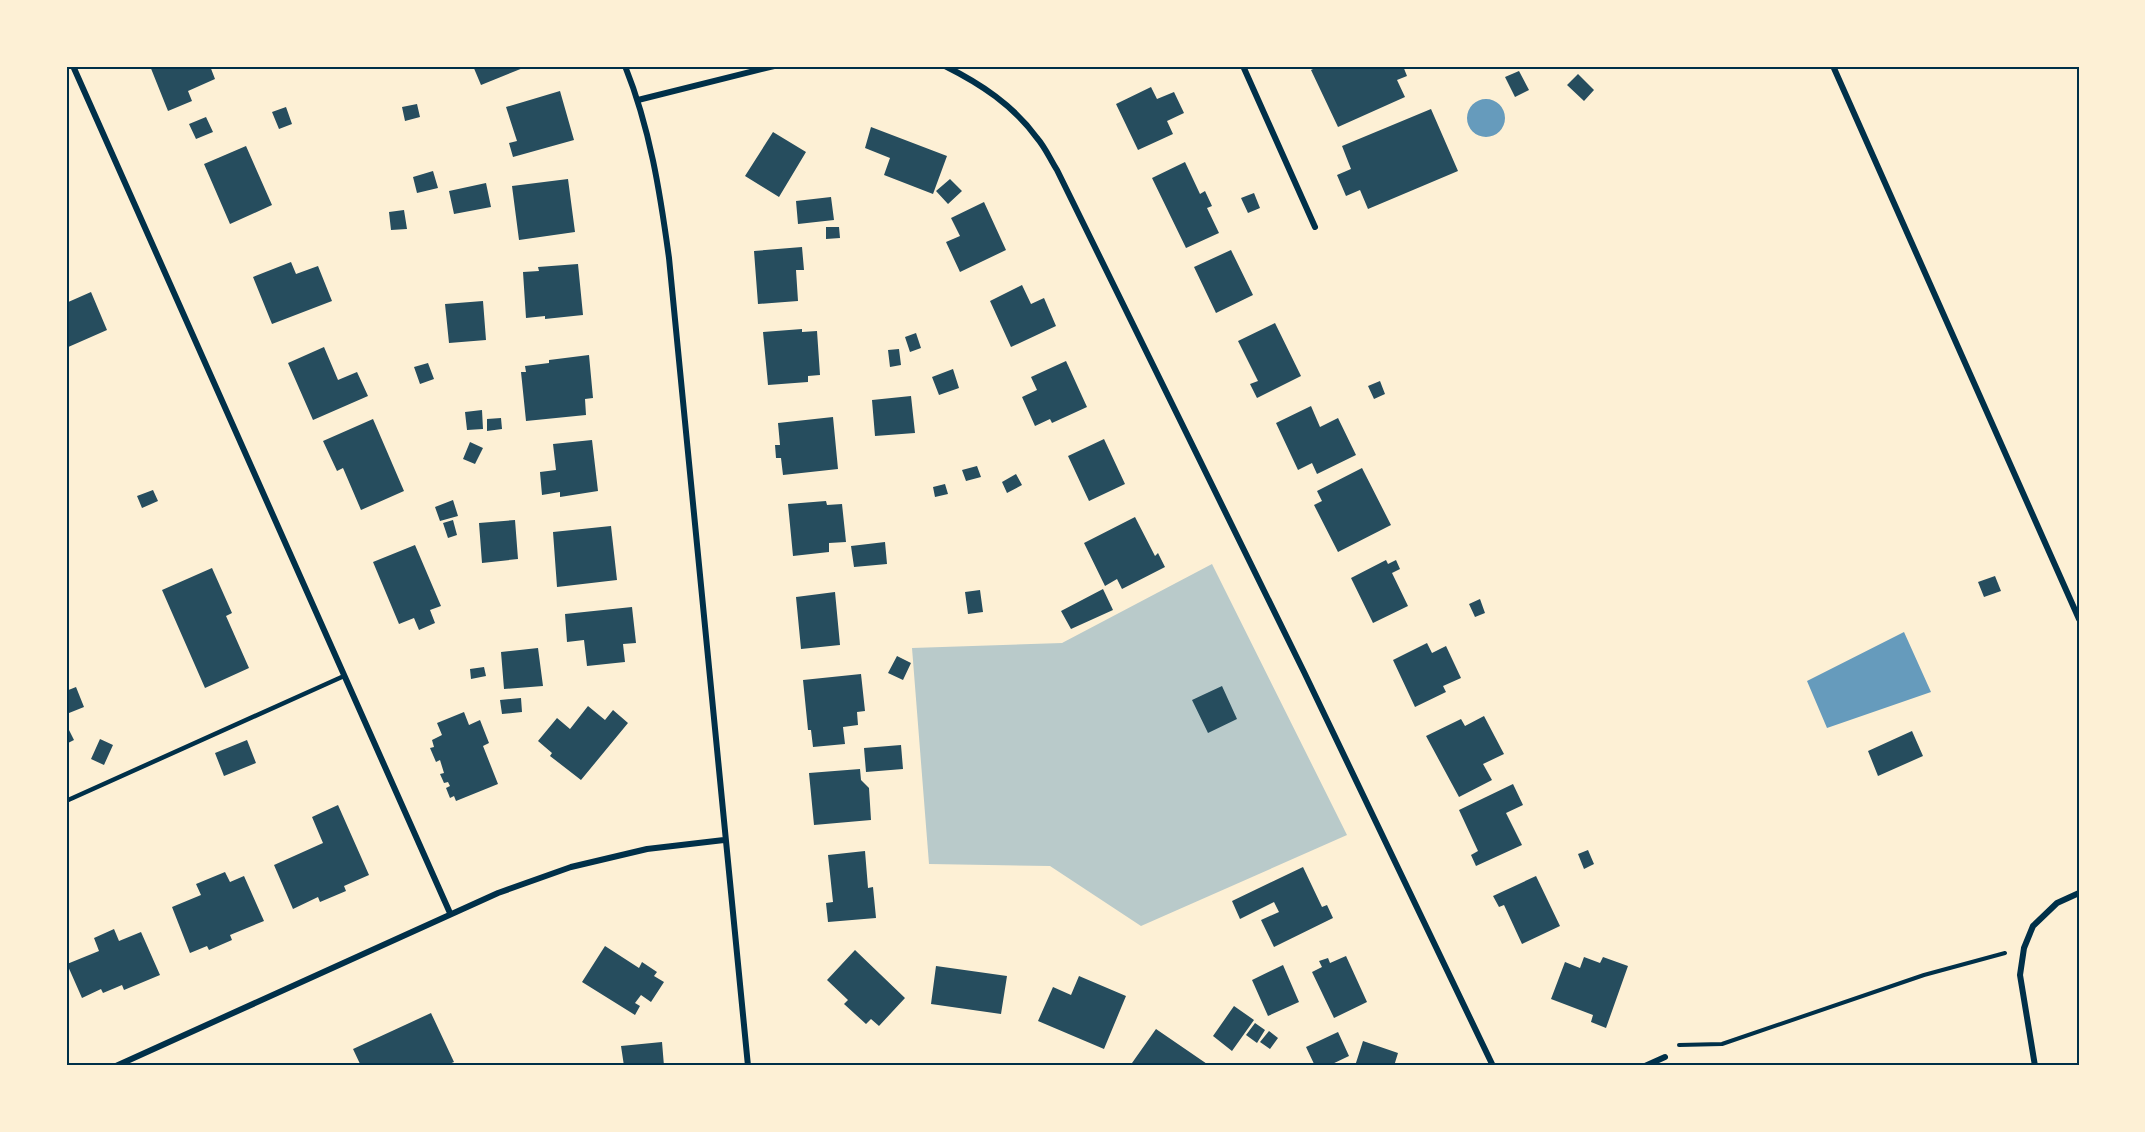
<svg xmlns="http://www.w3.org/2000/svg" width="2145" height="1132" font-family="'Titillium Web',sans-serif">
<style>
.green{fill:#b9caca}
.water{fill:#669bbc}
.building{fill:#264d5e}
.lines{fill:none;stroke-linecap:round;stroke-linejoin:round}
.path{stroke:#003049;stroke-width:4}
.service{stroke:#003049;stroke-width:4.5}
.minor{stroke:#003049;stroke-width:6}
.neatline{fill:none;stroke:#003049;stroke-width:2}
</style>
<rect width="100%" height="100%" fill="#fdf0d5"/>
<path class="green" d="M 1212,564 L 1347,835 L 1141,926 L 1050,866 L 929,864 L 912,648 L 1062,643 Z"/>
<path class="water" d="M1467 118a19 19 0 1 1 38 0a19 19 0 1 1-38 0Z
M 1904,632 L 1931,692 L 1827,728 L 1807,681 Z"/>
<path class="building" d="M 150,66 L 210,66 L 215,79 L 188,91 L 192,101 L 168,111 Z
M 473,66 L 528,66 L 481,85 Z
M 1319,66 L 1403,66 L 1407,76 L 1397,80 L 1405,97 L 1338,127 L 1311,70 Z
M 1519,71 L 1529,90 L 1515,97 L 1505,77 Z
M 1578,74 L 1594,90 L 1584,101 L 1567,85 Z
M 1151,87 L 1157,99 L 1174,92 L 1184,113 L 1167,121 L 1173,134 L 1138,150 L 1116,104 Z
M 560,91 L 574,140 L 513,157 L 509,143 L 517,141 L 506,107 Z
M 417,104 L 420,117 L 405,121 L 402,107 Z
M 286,107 L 292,124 L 279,129 L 272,112 Z
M 1431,109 L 1458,171 L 1368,209 L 1360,190 L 1346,196 L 1337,175 L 1351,169 L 1342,146 Z
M 206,117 L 213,132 L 196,139 L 189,124 Z
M 871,127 L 947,156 L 933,194 L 884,175 L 890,158 L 865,148 Z
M 773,132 L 806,152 L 779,197 L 745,176 Z
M 246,146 L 272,205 L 230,224 L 204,164 Z
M 1185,162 L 1200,194 L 1205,191 L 1212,206 L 1207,208 L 1219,233 L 1186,248 L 1152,178 Z
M 433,171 L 438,188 L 417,193 L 413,177 Z
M 568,179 L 575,232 L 519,240 L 512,186 Z
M 950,179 L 962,191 L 948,204 L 936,191 Z
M 486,183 L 491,207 L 454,214 L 449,191 Z
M 1254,193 L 1260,208 L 1248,213 L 1241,198 Z
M 831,197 L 834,220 L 798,224 L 796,201 Z
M 984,202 L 1006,250 L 960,272 L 946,242 L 960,236 L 951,218 Z
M 404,210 L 407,229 L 391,230 L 389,212 Z
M 826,227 L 839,227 L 840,238 L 826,239 Z
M 802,247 L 804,270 L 796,270 L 798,301 L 758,304 L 754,251 Z
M 1231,250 L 1253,295 L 1216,313 L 1194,267 Z
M 291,262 L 296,274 L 318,266 L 332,301 L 272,324 L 253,277 Z
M 578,264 L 583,315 L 545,319 L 545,316 L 526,318 L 523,272 L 539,271 L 538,267 Z
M 1022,285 L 1031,304 L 1044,298 L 1056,326 L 1011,347 L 990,301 Z
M 91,292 L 107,330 L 66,348 L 66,303 Z
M 483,301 L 486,340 L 449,343 L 445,304 Z
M 1275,323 L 1301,376 L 1257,398 L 1250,384 L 1258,381 L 1238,341 Z
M 802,329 L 802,332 L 817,331 L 820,375 L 808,376 L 808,382 L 768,385 L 763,332 Z
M 916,333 L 921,348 L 910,352 L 905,337 Z
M 324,347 L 338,380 L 357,372 L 368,396 L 313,420 L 288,363 Z
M 899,349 L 901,365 L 890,367 L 888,350 Z
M 589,355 L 593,398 L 585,399 L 586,415 L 526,421 L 521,372 L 526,372 L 525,366 L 549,363 L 549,360 Z
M 1066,361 L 1087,407 L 1052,423 L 1050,419 L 1035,426 L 1022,397 L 1037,390 L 1031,377 Z
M 428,363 L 434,379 L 420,384 L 414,367 Z
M 953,369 L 959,388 L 939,395 L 932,377 Z
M 1380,381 L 1385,394 L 1374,399 L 1368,386 Z
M 911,396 L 915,433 L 875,436 L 872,400 Z
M 1311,406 L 1320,427 L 1338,418 L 1356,455 L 1317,474 L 1312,463 L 1298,470 L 1276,423 Z
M 482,410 L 483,429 L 467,430 L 465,412 Z
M 833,417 L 838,469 L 783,475 L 781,458 L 776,458 L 775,445 L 780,445 L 778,423 Z
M 501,418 L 502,429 L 487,431 L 487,419 Z
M 373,419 L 404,491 L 361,510 L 343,468 L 337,471 L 323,441 Z
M 1104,439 L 1125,484 L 1089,501 L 1068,456 Z
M 592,440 L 598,491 L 560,497 L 560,492 L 542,495 L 540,472 L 556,470 L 553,444 Z
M 470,442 L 483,448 L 475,464 L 463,459 Z
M 977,466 L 981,477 L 966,481 L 962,470 Z
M 1362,468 L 1391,525 L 1338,552 L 1314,505 L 1322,501 L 1317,491 Z
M 1016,474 L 1022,485 L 1007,493 L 1002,482 Z
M 945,484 L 948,494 L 935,497 L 933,487 Z
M 153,490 L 158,501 L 142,508 L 137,496 Z
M 453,500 L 458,516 L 440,521 L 435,507 Z
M 826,501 L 827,505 L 842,504 L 846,542 L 829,543 L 829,552 L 793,556 L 788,504 Z
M 1135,517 L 1155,556 L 1158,553 L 1165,567 L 1122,589 L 1117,579 L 1105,586 L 1084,543 Z
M 453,520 L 457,535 L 448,538 L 443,523 Z
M 515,520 L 518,559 L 482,563 L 479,523 Z
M 611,526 L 617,580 L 557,587 L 553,532 Z
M 885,542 L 887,564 L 854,567 L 851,546 Z
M 415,545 L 441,606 L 430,610 L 435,623 L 419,630 L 414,618 L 399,624 L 373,562 Z
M 1386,560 L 1388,564 L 1396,560 L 1400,569 L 1392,573 L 1408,606 L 1373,623 L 1351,578 Z
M 212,568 L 232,613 L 226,616 L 249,668 L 205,688 L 162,590 Z
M 1995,576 L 2001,591 L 1984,597 L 1978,582 Z
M 1103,589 L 1113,610 L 1071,629 L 1061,611 Z
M 980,590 L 983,612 L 968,614 L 965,592 Z
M 835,592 L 840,645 L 801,649 L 796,597 Z
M 1480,599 L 1485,613 L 1475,617 L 1469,604 Z
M 632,607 L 636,643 L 623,644 L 625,662 L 587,666 L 584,640 L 567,642 L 565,614 Z
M 1427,643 L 1432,653 L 1446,646 L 1461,678 L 1443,686 L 1446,692 L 1415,707 L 1393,660 Z
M 538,648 L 543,686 L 504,689 L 501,652 Z
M 897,656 L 911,663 L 903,680 L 888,673 Z
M 484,667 L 486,676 L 471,679 L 470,669 Z
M 861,674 L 865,711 L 857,712 L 858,725 L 843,727 L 845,744 L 813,747 L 811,730 L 808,730 L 803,680 Z
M 1222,686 L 1237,719 L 1208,733 L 1192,700 Z
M 76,687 L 84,707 L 69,713 L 66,705 L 66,691 Z
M 521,698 L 522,712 L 502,714 L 500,700 Z
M 588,706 L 605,720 L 613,710 L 628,723 L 581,780 L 550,756 L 552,753 L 538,741 L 557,718 L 570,729 Z
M 464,712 L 469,725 L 480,720 L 489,743 L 483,746 L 498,784 L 456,801 L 454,796 L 450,798 L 446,788 L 450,786 L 448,782 L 444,783 L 440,774 L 444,773 L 440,760 L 436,762 L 430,748 L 434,747 L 432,740 L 442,735 L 437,723 Z
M 1484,716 L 1504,754 L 1483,764 L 1492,780 L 1459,797 L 1426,736 L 1461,719 L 1465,726 Z
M 66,724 L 74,740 L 66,744 Z
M 1912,731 L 1923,756 L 1878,776 L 1868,751 Z
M 100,739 L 113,745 L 104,765 L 91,759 Z
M 247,740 L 256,763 L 224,776 L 215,753 Z
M 901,745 L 903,769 L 866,772 L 864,748 Z
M 860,769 L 861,780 L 869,788 L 871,820 L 814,825 L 809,773 Z
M 1513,784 L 1523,805 L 1506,813 L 1522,845 L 1476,866 L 1471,855 L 1478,851 L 1459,810 Z
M 338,805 L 369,875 L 344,886 L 346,891 L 320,902 L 318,897 L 293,909 L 274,865 L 323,843 L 312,817 Z
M 1588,850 L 1594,864 L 1584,869 L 1578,854 Z
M 865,851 L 868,888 L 873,887 L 876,918 L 828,922 L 826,903 L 833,902 L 828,855 Z
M 1303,867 L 1322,907 L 1327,905 L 1333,918 L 1274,947 L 1261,920 L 1279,912 L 1274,902 L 1240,919 L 1232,901 Z
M 225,872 L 230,882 L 244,876 L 264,921 L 230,935 L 232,940 L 209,950 L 207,946 L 190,953 L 172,907 L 201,895 L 196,884 Z
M 1536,876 L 1560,926 L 1522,944 L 1504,905 L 1499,907 L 1493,896 Z
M 114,929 L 119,941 L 141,932 L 160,975 L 124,990 L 122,985 L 103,993 L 101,989 L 82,998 L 67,964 L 99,951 L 94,938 Z
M 605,946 L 639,968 L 642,962 L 657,972 L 654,976 L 664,982 L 651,1002 L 641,995 L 635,1003 L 640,1006 L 635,1015 L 582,982 Z
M 855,950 L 905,998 L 879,1026 L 871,1019 L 866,1024 L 844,1004 L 848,1000 L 827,980 Z
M 1346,956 L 1367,1002 L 1334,1018 L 1312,972 L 1322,967 L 1319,961 L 1328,958 L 1330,963 Z
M 1584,957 L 1600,963 L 1603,957 L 1628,966 L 1606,1028 L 1591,1022 L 1593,1015 L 1551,999 L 1565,962 L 1580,968 Z
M 1283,965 L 1299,1002 L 1268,1016 L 1252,980 Z
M 936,966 L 1007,976 L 1001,1014 L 931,1004 Z
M 1079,976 L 1126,996 L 1104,1049 L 1038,1021 L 1053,987 L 1071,995 Z
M 1234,1006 L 1254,1020 L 1232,1051 L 1213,1036 Z
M 431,1013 L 454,1062 L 449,1064 L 450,1066 L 361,1066 L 353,1049 Z
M 1255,1023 L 1265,1030 L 1257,1043 L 1246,1035 Z
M 1156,1029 L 1210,1066 L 1137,1066 L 1132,1063 Z
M 1269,1031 L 1278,1038 L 1270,1049 L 1260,1042 Z
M 1338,1032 L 1349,1056 L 1328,1066 L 1315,1066 L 1306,1047 Z
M 1363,1041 L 1398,1053 L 1394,1066 L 1355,1066 Z
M 662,1042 L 664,1066 L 624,1066 L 621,1046 Z"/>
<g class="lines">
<path class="path" d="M 1679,1045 L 1722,1044 L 1924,975 L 2005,953"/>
<path class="service" d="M 66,801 L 344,676"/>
<path class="minor" d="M 73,66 L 450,913
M 625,66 C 650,128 660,192 669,258 L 748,1066
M 945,66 C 981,84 1013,105 1037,138 C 1045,147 1050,159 1057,170 L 1304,672 L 1493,1066
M 1243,66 L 1315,227
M 1833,66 L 2079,619
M 638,100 L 774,66
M 116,1066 L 498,893 L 571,867 L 647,849 L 724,840
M 1645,1066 L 1665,1057
M 2035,1066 L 2020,975 L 2024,948 L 2033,926 L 2057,903 L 2079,893"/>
</g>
<rect width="2145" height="1132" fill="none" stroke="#fdf0d5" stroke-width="135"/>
<rect x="68" y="68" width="2010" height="996" class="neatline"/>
</svg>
